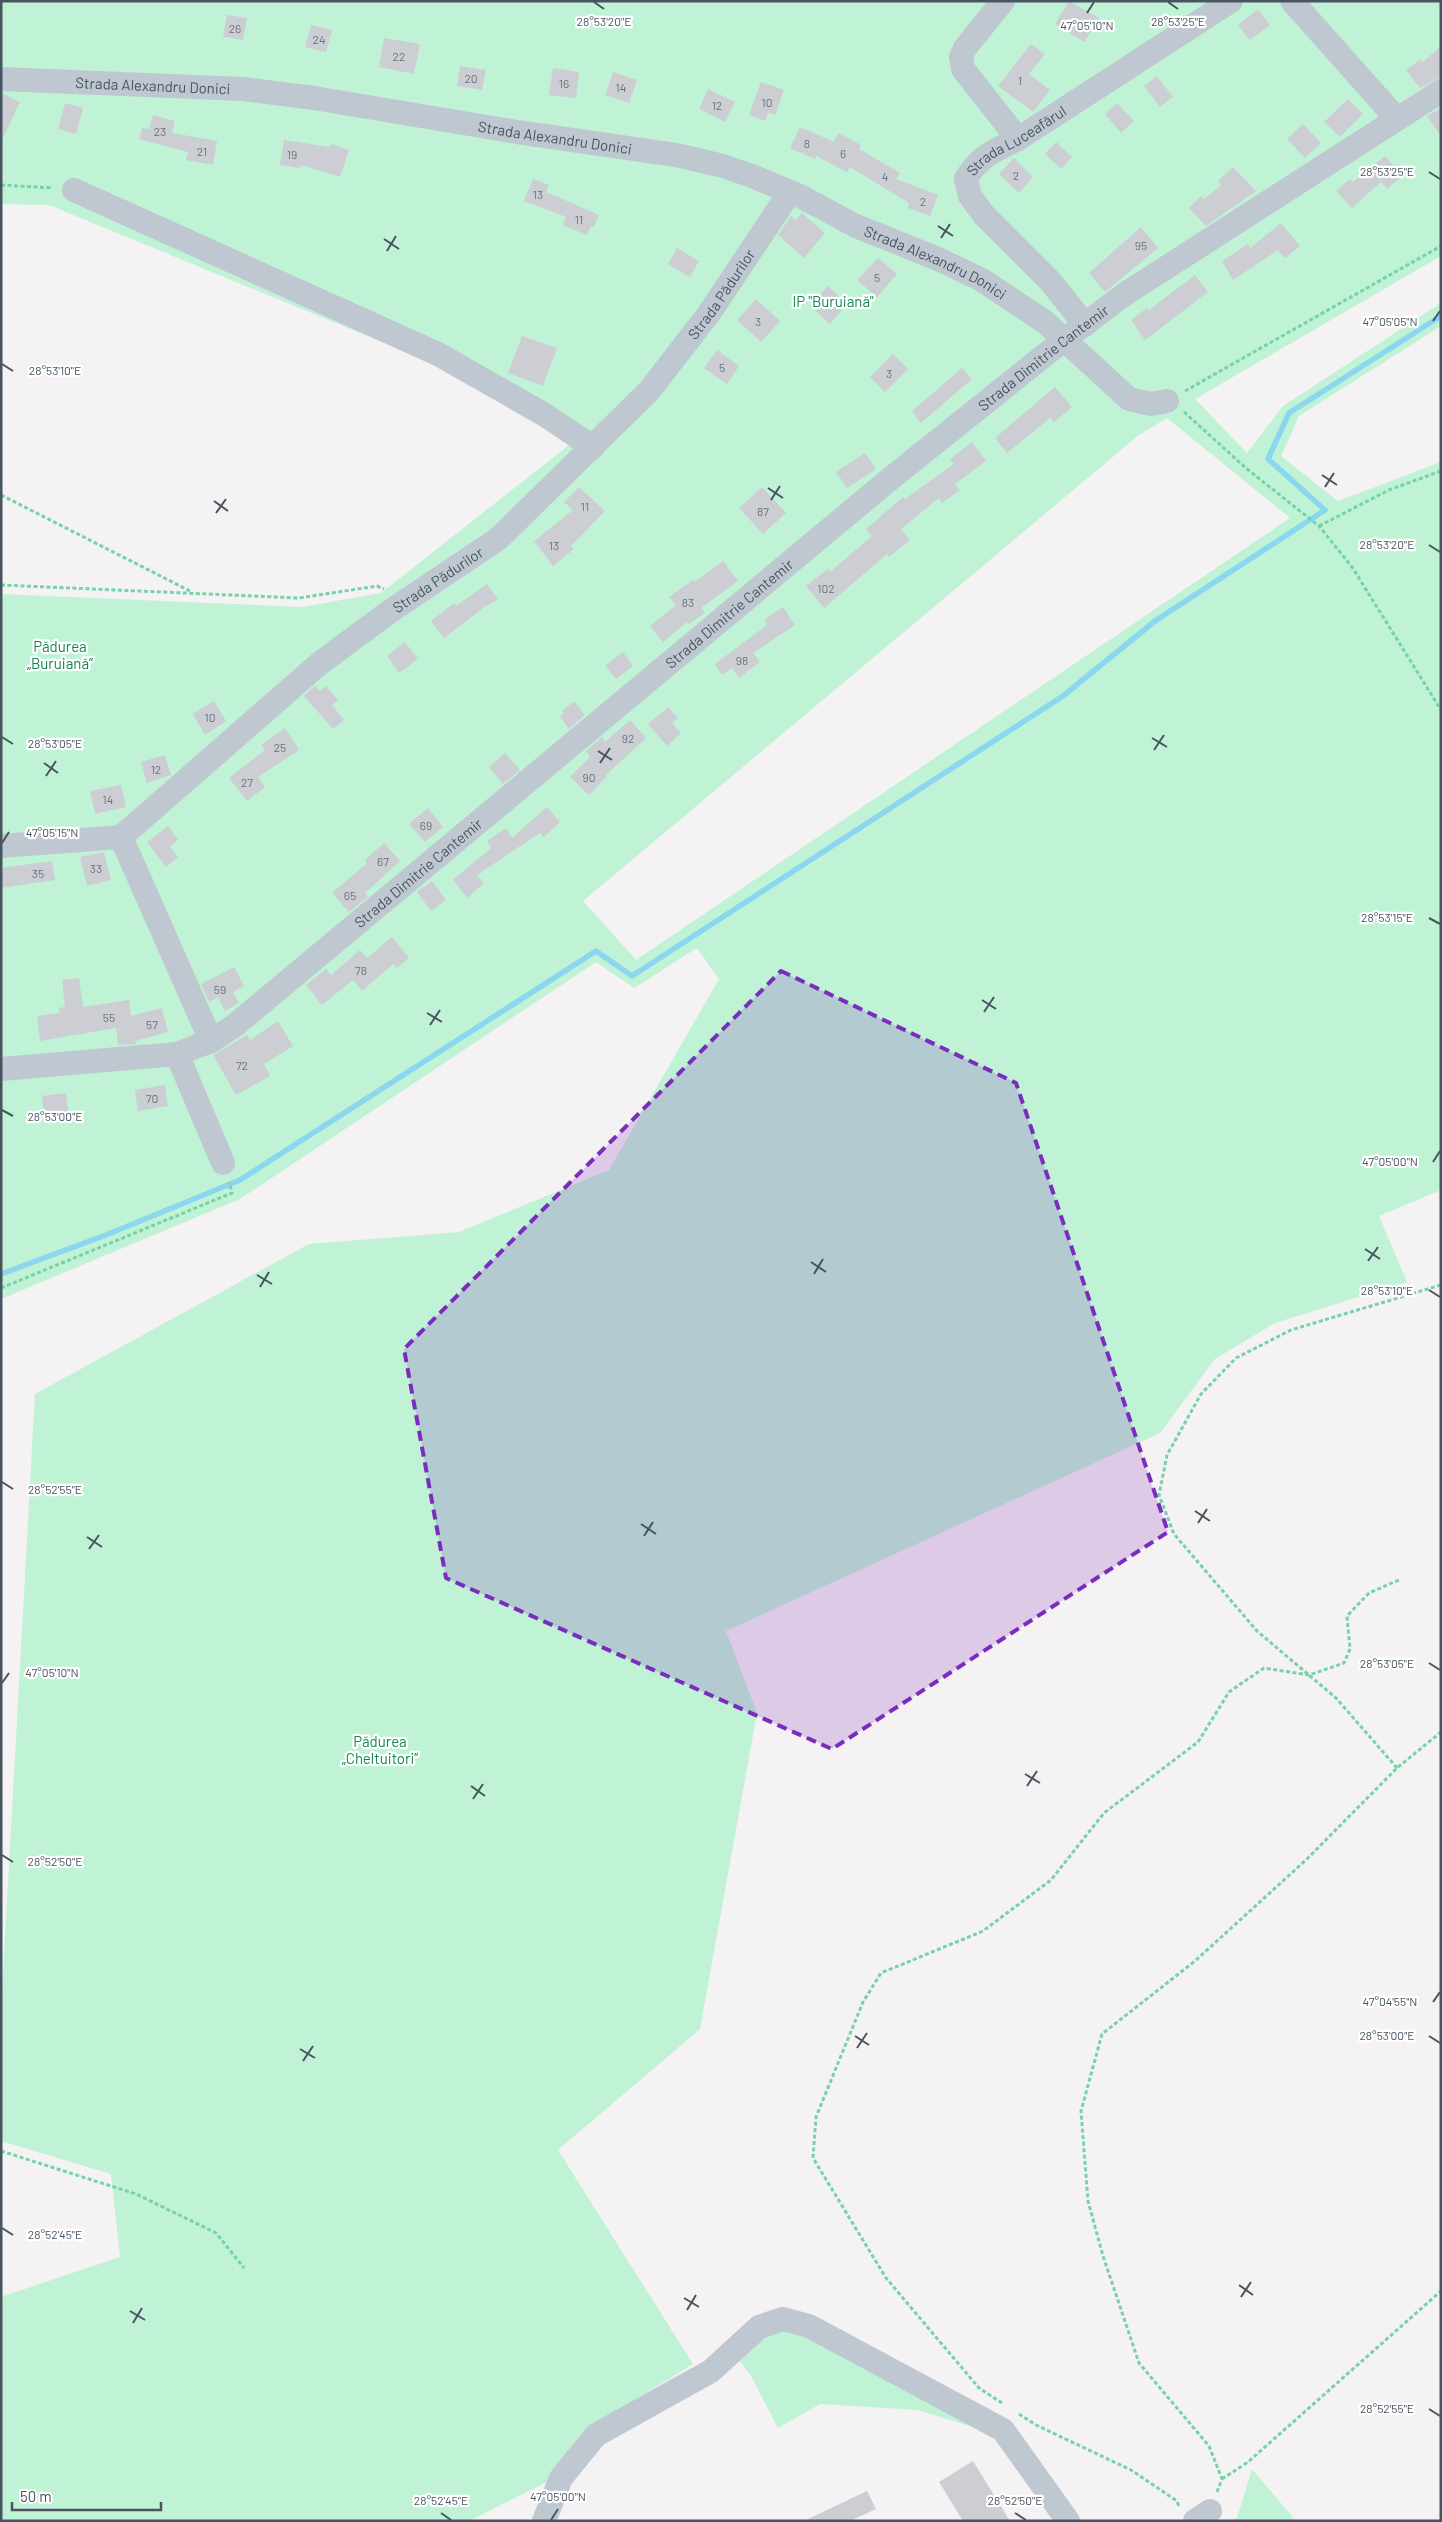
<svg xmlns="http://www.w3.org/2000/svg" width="1442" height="2522" font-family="Barlow,sans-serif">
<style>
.green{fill:#c0f2d5;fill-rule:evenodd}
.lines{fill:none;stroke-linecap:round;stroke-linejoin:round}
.stream{stroke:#8cd7f0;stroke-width:5.5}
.building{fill:#ccced4}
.path{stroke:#76d2a8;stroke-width:3;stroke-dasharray:4 2.5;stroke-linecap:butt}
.minor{stroke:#bfc8d1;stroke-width:24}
.marked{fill:#7b2cbf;fill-opacity:0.2;stroke:#7b2cbf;stroke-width:4;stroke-dasharray:10 6;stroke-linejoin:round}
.ticks{fill:none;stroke:#485460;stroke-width:2}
.labels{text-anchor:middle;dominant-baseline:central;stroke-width:4.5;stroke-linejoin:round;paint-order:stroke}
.number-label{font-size:12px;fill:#69727d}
.street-label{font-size:15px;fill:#485460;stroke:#fff}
.park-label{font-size:15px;fill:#148752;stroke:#fff}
.ticks-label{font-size:12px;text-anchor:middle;fill:#485460;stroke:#fff;stroke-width:4.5;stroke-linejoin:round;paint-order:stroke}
</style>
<rect width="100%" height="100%" fill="#f4f2f2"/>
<path class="green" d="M 1,1 L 1441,1 L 1441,256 L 1195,399 L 1247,453 L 1283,406 L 1441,303 L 1441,326 L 1299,416 L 1281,456 L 1338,501 L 1441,462 L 1441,1190 L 1379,1216 L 1407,1282 L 1275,1323 L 1215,1359 L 1160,1433 L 726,1631 L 757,1713 L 700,2029 L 558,2150 L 693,2364 L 587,2430 L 547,2482 L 469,2521 L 1,2521 L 1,2297 L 120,2257 L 111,2174 L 1,2141 L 1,2009 L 35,1394 L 309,1244 L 459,1232 L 609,1170 L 719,979 L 697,948 L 634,988 L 596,962 L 240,1199 L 1,1299 L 1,594 L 302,607 L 381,593 L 569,445 L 467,377 L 49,205 L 1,204 ZM 1167,418 L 1290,518 L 636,960 L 583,901 L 1139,435 Z
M 790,2329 L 1001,2436 L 918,2410 L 820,2404 L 778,2428 L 750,2374 L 738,2359 L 758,2337 Z
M 1252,2469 L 1290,2514 L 1295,2521 L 1231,2521 L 1237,2518 Z"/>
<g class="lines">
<path class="stream" d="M 1,1274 L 106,1235 L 240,1180 L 596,951 L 632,976 L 1063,696 L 1155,621 L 1325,510 L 1268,459 L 1289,413 L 1441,316"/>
</g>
<path class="building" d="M 1069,1 L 1099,18 L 1084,42 L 1055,24 Z
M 1258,9 L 1270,25 L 1250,40 L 1238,25 Z
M 227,15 L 247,18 L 243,40 L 223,37 Z
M 311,25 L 332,30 L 326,52 L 305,47 Z
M 384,38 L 420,44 L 414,74 L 379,67 Z
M 1031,44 L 1045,54 L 1029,74 L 1050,90 L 1033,112 L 998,86 Z
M 1441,46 L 1441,77 L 1420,88 L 1406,70 L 1421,59 L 1423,62 Z
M 460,66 L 486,70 L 482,90 L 457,86 Z
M 553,68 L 579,72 L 576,98 L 549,95 Z
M 613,72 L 637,80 L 629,103 L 605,95 Z
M 1157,76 L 1173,97 L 1160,107 L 1144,86 Z
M 761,82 L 784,90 L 775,115 L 768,113 L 765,121 L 749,115 Z
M 708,89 L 735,102 L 725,122 L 699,109 Z
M 1,93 L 20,102 L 1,142 Z
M 1348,99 L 1363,114 L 1340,137 L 1324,122 Z
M 65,103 L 83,108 L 76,134 L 58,129 Z
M 1117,103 L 1134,121 L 1121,133 L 1105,114 Z
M 1441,108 L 1441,136 L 1427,116 Z
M 153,115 L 175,121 L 172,133 L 217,141 L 213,165 L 186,160 L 188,152 L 139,139 L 142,128 L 149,129 Z
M 1303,124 L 1321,143 L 1305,158 L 1287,139 Z
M 800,127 L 834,142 L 838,133 L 861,145 L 859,149 L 900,173 L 896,179 L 938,195 L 930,216 L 908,208 L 909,203 L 850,167 L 847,172 L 816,156 L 815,159 L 790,148 Z
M 284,140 L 330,147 L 331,144 L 349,150 L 340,177 L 301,165 L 300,168 L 280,165 Z
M 1056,142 L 1072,157 L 1061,169 L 1045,154 Z
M 1385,156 L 1402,176 L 1387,189 L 1381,182 L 1352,208 L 1336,191 L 1350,179 L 1353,182 Z
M 1014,158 L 1033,177 L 1019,193 L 999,174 Z
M 1233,167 L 1256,191 L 1206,226 L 1189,208 L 1201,196 L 1204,199 L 1221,185 L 1218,181 Z
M 533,179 L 549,185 L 546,192 L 599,215 L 594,227 L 591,226 L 587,235 L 563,225 L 566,217 L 524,201 Z
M 802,213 L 825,233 L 804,258 L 778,235 L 791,216 L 796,220 Z
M 1281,223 L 1300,246 L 1285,258 L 1278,250 L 1233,280 L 1222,261 L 1248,244 L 1250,248 Z
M 1141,227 L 1158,248 L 1105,292 L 1089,273 Z
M 677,248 L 699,261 L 690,277 L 668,264 Z
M 878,258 L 897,274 L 877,297 L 857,280 Z
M 1195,275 L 1208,292 L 1145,340 L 1131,320 L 1147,308 L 1149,310 Z
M 828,286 L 847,304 L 830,324 L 810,306 Z
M 756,299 L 780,321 L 761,342 L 737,320 Z
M 522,336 L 557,348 L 543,386 L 508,373 Z
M 717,350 L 739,366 L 727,384 L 704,368 Z
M 893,354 L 908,369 L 885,392 L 870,377 Z
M 962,368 L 972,379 L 921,423 L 912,411 Z
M 1055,387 L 1072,407 L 1054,422 L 1050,418 L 1007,453 L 995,438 Z
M 972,442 L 986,461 L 955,484 L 960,490 L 942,503 L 939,498 L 901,529 L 910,540 L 889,557 L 887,554 L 824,608 L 806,586 L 828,569 L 830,572 L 872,536 L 866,529 L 903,497 L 905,499 L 954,464 L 950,459 Z
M 865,453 L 876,469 L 847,488 L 836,472 Z
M 579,487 L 605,511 L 571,546 L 574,549 L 553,566 L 534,541 L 573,510 L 564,502 Z
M 762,487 L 786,513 L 763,534 L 739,508 Z
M 723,561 L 738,581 L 701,608 L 705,613 L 689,624 L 687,622 L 663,642 L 650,626 L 676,605 L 669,597 L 693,580 L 694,582 Z
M 487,584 L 498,599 L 483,608 L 444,638 L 431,621 L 454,603 L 456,606 Z
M 783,607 L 795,625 L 753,653 L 760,662 L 739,678 L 732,668 L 722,675 L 715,664 L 767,625 L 764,620 Z
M 405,642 L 418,659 L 399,673 L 387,656 Z
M 623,652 L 633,666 L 616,679 L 605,666 Z
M 315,686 L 320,691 L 326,686 L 338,700 L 332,705 L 344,720 L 333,729 L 304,696 Z
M 214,701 L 226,721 L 205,735 L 193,714 Z
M 574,701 L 585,715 L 569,729 L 560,716 L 564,713 L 562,711 Z
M 668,707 L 678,718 L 672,723 L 681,733 L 667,746 L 648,724 Z
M 630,720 L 646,738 L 606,775 L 607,776 L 589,795 L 570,777 L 590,757 L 586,751 L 602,737 L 605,742 Z
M 285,728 L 299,750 L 258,777 L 265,787 L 247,801 L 229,778 L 265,750 L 261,745 Z
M 505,753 L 520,770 L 503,784 L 489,767 Z
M 165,755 L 171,775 L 147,783 L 141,762 Z
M 121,785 L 126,807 L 95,814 L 90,791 Z
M 547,807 L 560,822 L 544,837 L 540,833 L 477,875 L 484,883 L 467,898 L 453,880 L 491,848 L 487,841 L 506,828 L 512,838 Z
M 428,808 L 443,827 L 425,842 L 409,824 Z
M 168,826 L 178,840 L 170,846 L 178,857 L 166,867 L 147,842 Z
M 384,843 L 400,861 L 365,893 L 368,897 L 349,912 L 332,893 L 367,863 L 365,860 Z
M 104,852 L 111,880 L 87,886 L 80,857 Z
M 52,861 L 55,880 L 1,888 L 1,868 Z
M 432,881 L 446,900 L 431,911 L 417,892 Z
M 392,937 L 409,958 L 397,968 L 393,964 L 362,991 L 353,980 L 322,1005 L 306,985 L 326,969 L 331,975 L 360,950 L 367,958 Z
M 234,967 L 244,986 L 233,992 L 239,1003 L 225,1011 L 218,997 L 209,1002 L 201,984 Z
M 79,978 L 83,1007 L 129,1000 L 131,1016 L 162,1008 L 168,1032 L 135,1041 L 136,1044 L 118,1045 L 116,1028 L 40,1041 L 37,1016 L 59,1013 L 59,1008 L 65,1007 L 62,980 Z
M 278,1021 L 293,1046 L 264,1064 L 270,1076 L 236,1095 L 213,1055 L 247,1035 L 250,1040 Z
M 165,1085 L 168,1106 L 138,1111 L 135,1090 Z
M 66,1093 L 69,1116 L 45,1119 L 42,1096 Z
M 973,2461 L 1010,2521 L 963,2521 L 939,2482 Z
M 867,2491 L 876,2509 L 850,2521 L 804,2521 Z"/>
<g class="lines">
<path class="path" d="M 1,185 L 53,188
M 1185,391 L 1441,246
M 1184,412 L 1247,469 L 1319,526 L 1352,567 L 1441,710
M 1,495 L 192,592
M 1319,526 L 1389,490 L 1441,471
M 1,585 L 299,598 L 377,586 L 384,589
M 1,1288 L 232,1193 L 229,1182
M 1397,1768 L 1336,1698 L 1257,1631 L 1174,1534 L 1159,1495 L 1167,1455 L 1201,1394 L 1236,1358 L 1291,1330 L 1441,1285
M 1,2151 L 136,2194 L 216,2233 L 244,2268
M 1002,2403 L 979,2388 L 886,2278 L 813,2158 L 816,2117 L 863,2002 L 881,1973 L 983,1931 L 1051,1880 L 1104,1813 L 1198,1742 L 1229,1692 L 1264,1668 L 1309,1675 L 1344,1663 L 1350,1649 L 1347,1616 L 1369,1593 L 1399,1580
M 1019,2414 L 1036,2425 L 1131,2470 L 1177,2501 L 1179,2507
M 1222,2479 L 1248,2462 L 1441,2291
M 1217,2492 L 1222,2479 L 1209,2446 L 1139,2363 L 1103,2256 L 1088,2201 L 1081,2111 L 1102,2034 L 1195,1961 L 1307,1859 L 1397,1768 L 1441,1732"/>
<g class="minor">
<path d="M 1003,1 L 965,48 L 961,57 L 963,69 L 1018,139"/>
<path d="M 1292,1 L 1397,119"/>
<path id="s1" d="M 1,79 L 243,89 L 314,98 L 517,132 L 676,155 L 723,166 L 752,176 L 800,196 L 856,226 L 938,259 L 982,280 L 1045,322 L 1129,399 L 1151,404 L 1167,401"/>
<path d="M 74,190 L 438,354 L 545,415 L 593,447"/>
<path id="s2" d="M 1085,325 L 1051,282 L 984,215 L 970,196 L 966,179 C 978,157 996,150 1018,139 L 1231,1"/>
<path d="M 121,837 L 211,1041"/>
<path id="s3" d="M 1,846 L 121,837 L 319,664 L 389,612 L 498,539 L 649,391 L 710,312 L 790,192"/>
<path d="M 177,1054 L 223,1163"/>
<path id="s4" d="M 1,1069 L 177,1054 L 211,1041 L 234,1026 L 890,479 L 1065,339 L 1125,294 L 1441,91"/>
<path d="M 544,2521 L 561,2478 L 596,2435 L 711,2371 L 759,2327 L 783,2319 L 809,2326 L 1003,2430 L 1068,2521"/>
<path d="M 1195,2521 L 1210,2511"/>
</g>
</g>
<path class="marked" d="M 781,971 L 1016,1083 L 1168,1532 L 832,1749 L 446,1578 L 404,1349 Z"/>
<path class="ticks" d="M 594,2 L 604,9M 1168,2 L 1178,9M 1087,13 L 1094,2M 1429,172 L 1440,179M 938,226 L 953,236M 941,238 L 950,224M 384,239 L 399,249M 387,251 L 396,236M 1433,321 L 1440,311M 2,364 L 13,371M 1322,475 L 1337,485M 1325,487 L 1334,473M 768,488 L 783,498M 771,500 L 780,486M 214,501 L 228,511M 216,513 L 226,499M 1429,545 L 1440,552M 2,737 L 13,744M 1152,738 L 1167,747M 1154,750 L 1164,735M 598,751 L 612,760M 44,763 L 58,773M 600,763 L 610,748M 46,776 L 56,761M 2,843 L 9,832M 1429,918 L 1440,924M 982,1000 L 996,1009M 984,1012 L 994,997M 427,1013 L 442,1022M 430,1025 L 440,1010M 2,1110 L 13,1116M 1433,1162 L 1440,1151M 1365,1249 L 1380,1259M 1368,1261 L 1378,1247M 811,1262 L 826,1272M 814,1274 L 823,1259M 257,1275 L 272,1284M 260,1287 L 269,1272M 1429,1290 L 1440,1297M 2,1482 L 13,1489M 1195,1511 L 1210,1521M 1198,1523 L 1207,1509M 641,1524 L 656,1534M 644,1536 L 653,1522M 87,1537 L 102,1547M 89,1549 L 99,1535M 1429,1663 L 1440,1670M 2,1683 L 9,1673M 1025,1774 L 1040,1783M 471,1786 L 485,1796M 1027,1786 L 1037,1771M 473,1799 L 483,1784M 2,1855 L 13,1862M 1433,2002 L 1440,1992M 855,2036 L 869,2045M 1429,2036 L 1440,2043M 857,2048 L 867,2033M 300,2049 L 315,2058M 303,2061 L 313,2046M 2,2228 L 13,2235M 1239,2285 L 1253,2295M 1241,2297 L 1251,2282M 684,2298 L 699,2307M 687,2310 L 696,2295M 130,2311 L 145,2320M 133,2323 L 142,2308M 1429,2409 L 1440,2416M 441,2513 L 451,2520M 1015,2513 L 1026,2520M 551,2520 L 558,2509"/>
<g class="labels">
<g class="number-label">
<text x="235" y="28">26</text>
<text x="319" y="39">24</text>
<text x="399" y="56">22</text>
<text x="471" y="78">20</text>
<text x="1020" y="80">1</text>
<text x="564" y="83">16</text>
<text x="621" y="87">14</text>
<text x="767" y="102">10</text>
<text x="717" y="105">12</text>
<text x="160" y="131">23</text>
<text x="807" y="143">8</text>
<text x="202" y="151">21</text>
<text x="843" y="153">6</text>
<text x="292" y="154">19</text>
<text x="1016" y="175">2</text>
<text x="885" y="176">4</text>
<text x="538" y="194">13</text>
<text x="923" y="201">2</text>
<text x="579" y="219">11</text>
<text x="1141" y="245">95</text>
<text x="877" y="277">5</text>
<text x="758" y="321">3</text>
<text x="722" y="367">5</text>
<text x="889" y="373">3</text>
<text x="585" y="506">11</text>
<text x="763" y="511">87</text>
<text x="554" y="545">13</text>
<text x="826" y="588">102</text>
<text x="688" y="602">83</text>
<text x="742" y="660">98</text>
<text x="210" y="717">10</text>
<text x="628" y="738">92</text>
<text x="280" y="747">25</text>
<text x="156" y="769">12</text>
<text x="589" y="777">90</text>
<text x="247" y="782">27</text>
<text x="108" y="799">14</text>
<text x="426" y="825">69</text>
<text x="383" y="861">67</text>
<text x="96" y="868">33</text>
<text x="38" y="873">35</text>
<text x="350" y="895">65</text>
<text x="361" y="970">78</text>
<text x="220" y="989">59</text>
<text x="109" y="1017">55</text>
<text x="152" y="1024">57</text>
<text x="242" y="1065">72</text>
<text x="152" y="1098">70</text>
</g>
<g class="street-label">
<text stroke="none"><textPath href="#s1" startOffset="152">Strada Alexandru Donici</textPath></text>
<text stroke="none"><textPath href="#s1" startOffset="558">Strada Alexandru Donici</textPath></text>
<text stroke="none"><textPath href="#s2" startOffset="255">Strada Luceafărul</textPath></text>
<text stroke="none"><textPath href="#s1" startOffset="962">Strada Alexandru Donici</textPath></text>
<text stroke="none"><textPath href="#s3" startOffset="934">Strada Pădurilor</textPath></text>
<text stroke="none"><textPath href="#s4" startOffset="1290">Strada Dimitrie Cantemir</textPath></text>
<text stroke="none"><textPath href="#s3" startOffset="529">Strada Pădurilor</textPath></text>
<text stroke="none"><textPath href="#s4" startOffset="885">Strada Dimitrie Cantemir</textPath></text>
<text stroke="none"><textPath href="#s4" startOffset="480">Strada Dimitrie Cantemir</textPath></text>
</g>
<g class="park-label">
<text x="833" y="301">IP "Buruiană"</text>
<text x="60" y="646">Pădurea<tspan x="60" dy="17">„Buruiană”</tspan></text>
<text x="380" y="1741">Pădurea<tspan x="380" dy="17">„Cheltuitori”</tspan></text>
</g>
</g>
<g class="ticks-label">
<text x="604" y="26">28°53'20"E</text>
<text x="1178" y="26">28°53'25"E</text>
<text x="1087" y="30">47°05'10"N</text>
<text x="1387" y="176">28°53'25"E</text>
<text x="1390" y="326">47°05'05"N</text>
<text x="55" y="375">28°53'10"E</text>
<text x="1387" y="549">28°53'20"E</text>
<text x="55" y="748">28°53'05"E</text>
<text x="52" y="837">47°05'15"N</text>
<text x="1387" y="922">28°53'15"E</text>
<text x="55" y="1121">28°53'00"E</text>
<text x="1390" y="1166">47°05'00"N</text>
<text x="1387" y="1295">28°53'10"E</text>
<text x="55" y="1494">28°52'55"E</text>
<text x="1387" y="1668">28°53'05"E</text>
<text x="52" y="1677">47°05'10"N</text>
<text x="55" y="1866">28°52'50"E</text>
<text x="1390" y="2006">47°04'55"N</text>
<text x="1387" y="2040">28°53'00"E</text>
<text x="55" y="2239">28°52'45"E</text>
<text x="1387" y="2413">28°52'55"E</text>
<text x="558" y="2501">47°05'00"N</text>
<text x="441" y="2505">28°52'45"E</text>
<text x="1015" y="2505">28°52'50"E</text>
</g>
<rect width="1442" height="2522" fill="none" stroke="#485460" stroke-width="5"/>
<path d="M12 2502v8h149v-8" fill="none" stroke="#485460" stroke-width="2.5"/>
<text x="20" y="2502" font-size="15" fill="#485460" stroke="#ffffff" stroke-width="4" paint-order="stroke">50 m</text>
</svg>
